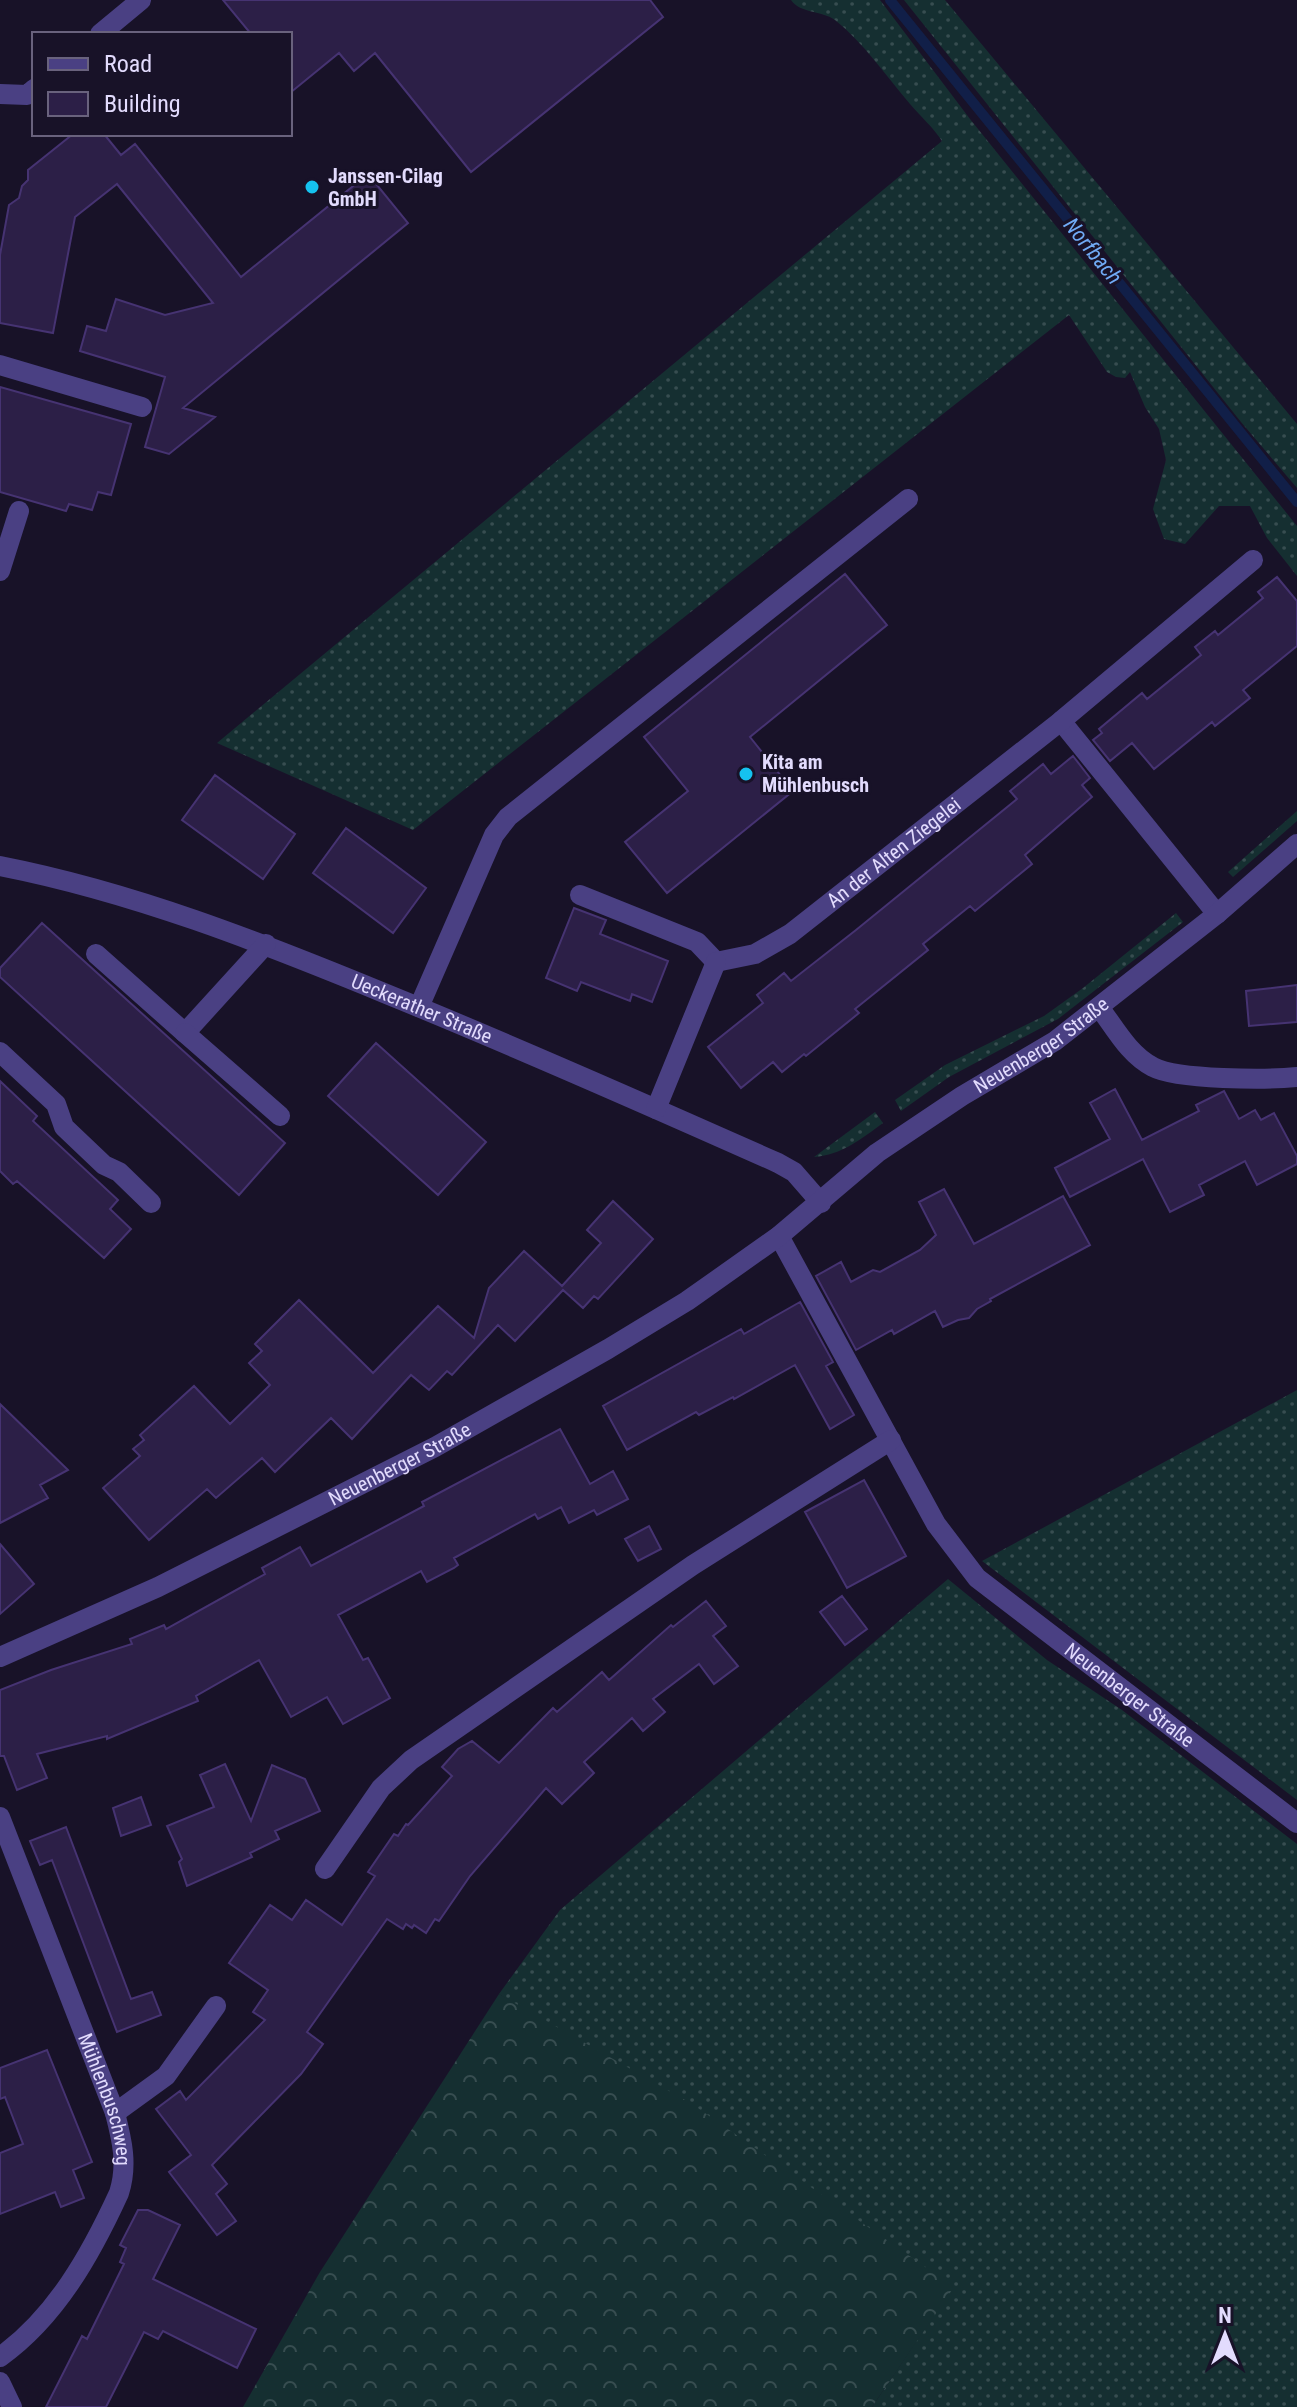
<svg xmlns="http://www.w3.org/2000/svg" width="1297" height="2407" font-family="'Roboto Condensed',sans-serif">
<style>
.grass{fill:url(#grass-dots)}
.forest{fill:url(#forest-crowns)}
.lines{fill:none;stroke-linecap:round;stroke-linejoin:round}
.stream{stroke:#111f48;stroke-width:10}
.building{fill:#2c1f47;stroke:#463372;stroke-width:2}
.minor{stroke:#4a4083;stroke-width:20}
.poi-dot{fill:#15c2ef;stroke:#181228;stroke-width:3}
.labels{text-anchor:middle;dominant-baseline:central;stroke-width:6;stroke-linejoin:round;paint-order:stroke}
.poi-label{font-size:20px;font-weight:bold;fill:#e2dbfd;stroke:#181228;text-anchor:start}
.street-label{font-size:20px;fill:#e2dbfd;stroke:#181228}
.water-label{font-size:22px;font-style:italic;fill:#70aaf5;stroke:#181228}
</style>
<defs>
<pattern id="grass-dots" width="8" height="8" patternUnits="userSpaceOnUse" patternTransform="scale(2)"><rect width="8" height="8" fill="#152f31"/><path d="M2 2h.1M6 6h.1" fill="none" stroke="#374d50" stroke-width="1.8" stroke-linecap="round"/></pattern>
<pattern id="forest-crowns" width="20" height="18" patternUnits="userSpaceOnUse" patternTransform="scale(2)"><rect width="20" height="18" fill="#152f31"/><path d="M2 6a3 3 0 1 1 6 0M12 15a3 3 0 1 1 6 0" fill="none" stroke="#374d50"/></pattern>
</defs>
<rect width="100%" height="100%" fill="#181228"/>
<path class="grass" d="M 791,0 L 880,0 L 970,119 L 1297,526 L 1297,576 L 1267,538 L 1250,506 L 1219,506 L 1185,544 L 1164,539 L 1153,509 L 1166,460 L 1159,429 L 1145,407 L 1130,372 L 1125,378 L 1116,377 L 1107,372 L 1069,315 L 413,830 L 217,743 L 942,141 C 933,127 921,117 910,104 C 886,76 864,43 835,20 C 821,10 801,14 791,0 Z
M 904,0 L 945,0 L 1297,424 L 1297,488 L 1241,422 Z
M 1297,811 L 1297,821 L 1233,877 L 1228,872 Z
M 1176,913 L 1183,922 L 1058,1019 L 949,1077 L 901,1111 L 895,1100 L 945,1065 L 1044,1016 L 1083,988 Z
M 875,1112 L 883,1123 C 861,1139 842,1155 814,1157 Z
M 1297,1390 L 1297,1800 L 982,1561 Z
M 948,1579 L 1047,1660 L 1122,1710 L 1297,1844 L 1297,2407 L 872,2407 L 953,2287 L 499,1994 L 560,1910 Z"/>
<path class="forest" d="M 499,1994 L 692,2104 L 954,2287 L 872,2407 L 243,2407 L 320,2272 Z"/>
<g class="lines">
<path class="stream" d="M 890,0 L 1297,502"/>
</g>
<path class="building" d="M 223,0 L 650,0 L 663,17 L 471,172 L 375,53 L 354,71 L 339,53 L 290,93 L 290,34 L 251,34 Z
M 73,134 L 104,134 L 121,155 L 135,144 L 241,277 L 368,174 L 408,223 L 183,408 L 215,417 L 169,454 L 145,447 L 165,377 L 80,351 L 87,326 L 106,331 L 116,299 L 165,315 L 213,303 L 117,184 L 75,217 L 53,333 L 0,323 L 0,255 L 9,205 L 19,198 L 22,186 L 28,180 L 28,170 Z
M 0,387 L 131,424 L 111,495 L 98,492 L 92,510 L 69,504 L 66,511 L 0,492 Z
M 845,574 L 887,625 L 750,737 L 793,791 L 667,893 L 625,842 L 688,791 L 644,737 Z
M 1277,577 L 1297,601 L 1297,646 L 1243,690 L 1250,698 L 1215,726 L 1212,722 L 1154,769 L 1132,743 L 1110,761 L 1093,740 L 1102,733 L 1099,729 L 1142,693 L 1147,699 L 1201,655 L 1195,647 L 1215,631 L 1218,635 L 1263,598 L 1258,592 Z
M 1073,756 L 1090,778 L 1082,785 L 1092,797 L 1025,855 L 1032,864 L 975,911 L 970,906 L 923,944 L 928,950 L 855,1009 L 859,1013 L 806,1056 L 804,1054 L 782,1072 L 773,1062 L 741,1088 L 708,1047 L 763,1003 L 757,995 L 784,973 L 791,981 L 856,930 L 1017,799 L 1010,791 L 1043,764 L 1051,774 Z
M 215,775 L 295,834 L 263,879 L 182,820 Z
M 346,828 L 426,888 L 393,933 L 313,873 Z
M 574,908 L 606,920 L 600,934 L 668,961 L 652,1002 L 632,994 L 630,1001 L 581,982 L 577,991 L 546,978 Z
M 42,923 L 285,1143 L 239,1195 L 0,977 L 0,968 Z
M 1297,985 L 1297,1022 L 1249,1026 L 1246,991 Z
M 376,1043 L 486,1142 L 438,1195 L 328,1096 Z
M 0,1081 L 37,1116 L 33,1121 L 118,1200 L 110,1209 L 131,1229 L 104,1258 L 17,1181 L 13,1184 L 0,1171 Z
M 1115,1089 L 1142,1140 L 1199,1111 L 1196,1105 L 1224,1091 L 1239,1119 L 1255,1110 L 1261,1120 L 1274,1113 L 1297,1156 L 1297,1164 L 1257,1185 L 1245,1161 L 1199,1185 L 1204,1195 L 1170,1212 L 1143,1159 L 1070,1197 L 1055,1168 L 1110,1139 L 1090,1103 Z
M 944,1189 L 974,1244 L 1063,1196 L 1090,1245 L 990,1299 L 991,1301 L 977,1309 L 969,1318 L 958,1320 L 943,1327 L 935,1311 L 894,1334 L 892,1330 L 856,1350 L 816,1276 L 841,1262 L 851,1282 L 873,1270 L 880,1272 L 920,1250 L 936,1235 L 919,1202 Z
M 613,1201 L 653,1239 L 598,1299 L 594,1296 L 583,1308 L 563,1290 L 515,1341 L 498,1325 L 452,1375 L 447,1371 L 429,1390 L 411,1375 L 352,1439 L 331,1418 L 275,1472 L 262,1458 L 216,1498 L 207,1489 L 149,1540 L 103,1488 L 140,1456 L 133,1449 L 144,1440 L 140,1435 L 194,1386 L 230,1424 L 270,1385 L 249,1363 L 262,1351 L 255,1344 L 299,1300 L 373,1373 L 438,1306 L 474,1338 L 489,1288 L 524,1251 L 562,1286 L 601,1243 L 587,1230 Z
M 800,1302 L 833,1362 L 826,1366 L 854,1415 L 830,1429 L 795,1365 L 734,1399 L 733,1397 L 699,1415 L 696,1412 L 627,1450 L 603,1406 L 741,1329 L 744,1334 Z
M 0,1404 L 68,1470 L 40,1485 L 48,1498 L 0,1523 Z
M 560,1429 L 590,1484 L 613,1471 L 628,1499 L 597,1515 L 594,1510 L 569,1523 L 561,1507 L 538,1519 L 535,1514 L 454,1558 L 458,1565 L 454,1568 L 427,1582 L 421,1571 L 338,1615 L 363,1660 L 368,1658 L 390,1698 L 343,1724 L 327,1697 L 291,1717 L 259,1660 L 196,1696 L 198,1701 L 107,1739 L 107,1736 L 37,1754 L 47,1778 L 17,1790 L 4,1756 L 0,1756 L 0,1690 L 51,1670 L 132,1644 L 130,1639 L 164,1625 L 166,1629 L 265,1574 L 262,1568 L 300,1547 L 311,1566 L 424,1506 L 422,1502 Z
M 864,1480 L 906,1556 L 847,1588 L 805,1512 Z
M 649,1526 L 661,1549 L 638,1561 L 625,1539 Z
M 0,1544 L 34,1584 L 0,1614 Z
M 842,1596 L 867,1629 L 845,1645 L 820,1612 Z
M 706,1601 L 726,1626 L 713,1636 L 738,1666 L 714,1684 L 699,1664 L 653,1699 L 665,1712 L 643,1731 L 632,1718 L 584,1762 L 594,1773 L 562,1804 L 546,1788 L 470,1876 L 439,1921 L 435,1919 L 426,1933 L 414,1925 L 412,1928 L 406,1924 L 403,1929 L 387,1919 L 307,2032 L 323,2044 L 301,2074 L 212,2165 L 227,2184 L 216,2194 L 236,2221 L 217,2235 L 169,2172 L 191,2155 L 156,2109 L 180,2091 L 186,2100 L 265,2020 L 253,2012 L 268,1990 L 229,1963 L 270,1905 L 292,1920 L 306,1900 L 342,1925 L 375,1876 L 368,1872 L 394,1834 L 398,1836 L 406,1824 L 408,1825 L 452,1776 L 442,1767 L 458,1749 L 472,1741 L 499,1763 L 553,1708 L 557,1712 L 602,1672 L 609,1680 L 671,1625 L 673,1627 Z
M 225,1764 L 251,1821 L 272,1765 L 305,1779 L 320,1811 L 275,1831 L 279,1839 L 250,1853 L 252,1857 L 187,1886 L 179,1862 L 182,1859 L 167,1826 L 214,1807 L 200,1775 Z
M 141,1797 L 151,1825 L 121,1836 L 113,1808 Z
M 66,1827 L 131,1999 L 152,1992 L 161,2015 L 117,2032 L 52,1860 L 40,1865 L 30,1841 Z
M 47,2050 L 92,2162 L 73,2170 L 84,2198 L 61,2207 L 55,2192 L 0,2214 L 0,2153 L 23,2144 L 5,2097 L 0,2099 L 0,2068 Z
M 138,2210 L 148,2210 L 180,2225 L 153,2279 L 256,2329 L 237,2368 L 163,2331 L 158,2339 L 144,2332 L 106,2407 L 46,2407 L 82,2336 L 87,2339 L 124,2264 L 120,2262 L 126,2248 L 120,2245 Z"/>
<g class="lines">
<g class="minor">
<path d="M 100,34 L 141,0"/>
<path d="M 0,94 L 27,95 L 34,89"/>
<path d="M 0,365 L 142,407"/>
<path d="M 0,571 L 19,511"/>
<path d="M 1061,721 L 1217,914"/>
<path id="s1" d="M 0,866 C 133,892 260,942 384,993 C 517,1047 648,1105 778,1163 L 794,1172 L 821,1203"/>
<path d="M 580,895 L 697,942 L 716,962"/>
<path d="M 96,954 L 185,1033 L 266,944"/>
<path id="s2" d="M 716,962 L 755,954 L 790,934 L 1061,721 L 1253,560"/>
<path d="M 419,1007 L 494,835 L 508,817 L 908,499"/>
<path d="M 1099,1007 C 1115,1028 1129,1055 1153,1067 C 1177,1080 1268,1080 1297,1077"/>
<path d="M 185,1033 L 280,1116"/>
<path d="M 0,1052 L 56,1104 L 64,1127 L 104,1165 L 119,1172 L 151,1203"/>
<path d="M 656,1109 L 716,962"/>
<path id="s3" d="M 779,1236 L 936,1524 L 977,1578 L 1297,1823"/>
<path id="s4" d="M 0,1657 L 158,1587 L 435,1447 L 608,1349 L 687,1301 L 779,1236 L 877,1153 L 962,1096 L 1055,1041 L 1217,914 L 1297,844"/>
<path id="s5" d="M 0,1817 L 115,2113 C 122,2140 128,2165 119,2193 C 91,2254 56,2317 0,2357"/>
<path d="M 325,1869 L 381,1788 L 411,1760 L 693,1565 L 891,1440"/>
<path d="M 115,2113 L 166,2076 L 216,2006"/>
<path d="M 0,2382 L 12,2407"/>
</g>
</g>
<g class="poi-dot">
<circle cx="312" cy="187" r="8"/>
<circle cx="746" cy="774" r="8"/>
</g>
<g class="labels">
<g class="poi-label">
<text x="328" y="176">Janssen-Cilag<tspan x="328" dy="23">GmbH</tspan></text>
<text x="762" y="762">Kita am<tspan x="762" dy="23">Mühlenbusch</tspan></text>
</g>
<g class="street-label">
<text stroke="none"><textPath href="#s2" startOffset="212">An der Alten Ziegelei</textPath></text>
<text stroke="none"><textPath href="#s1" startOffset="446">Ueckerather Straße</textPath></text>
<text stroke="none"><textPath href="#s4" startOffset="1212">Neuenberger Straße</textPath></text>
<text stroke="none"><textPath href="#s4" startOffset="444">Neuenberger Straße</textPath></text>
<text stroke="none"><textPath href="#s3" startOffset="588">Neuenberger Straße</textPath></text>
<text stroke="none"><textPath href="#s5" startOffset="302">Mühlenbuschweg</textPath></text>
</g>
<g class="water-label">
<text transform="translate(1093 251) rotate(51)">Norfbach</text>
</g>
</g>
<rect x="32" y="32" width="260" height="104" fill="#181228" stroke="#69627d" stroke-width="2"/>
<rect x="48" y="58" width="40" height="12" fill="#4a4083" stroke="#69627d" stroke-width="2"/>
<text x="104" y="72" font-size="24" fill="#e2dbfd">Road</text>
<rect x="48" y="92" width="40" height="24" fill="#2c1f47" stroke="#69627d" stroke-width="2"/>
<text x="104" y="112" font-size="24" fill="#e2dbfd">Building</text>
<g transform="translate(1225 2335)" stroke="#181228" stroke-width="6" paint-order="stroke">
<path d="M0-6L14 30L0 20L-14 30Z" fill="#e2dbfd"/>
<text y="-12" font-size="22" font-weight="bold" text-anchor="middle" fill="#e2dbfd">N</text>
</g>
</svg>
